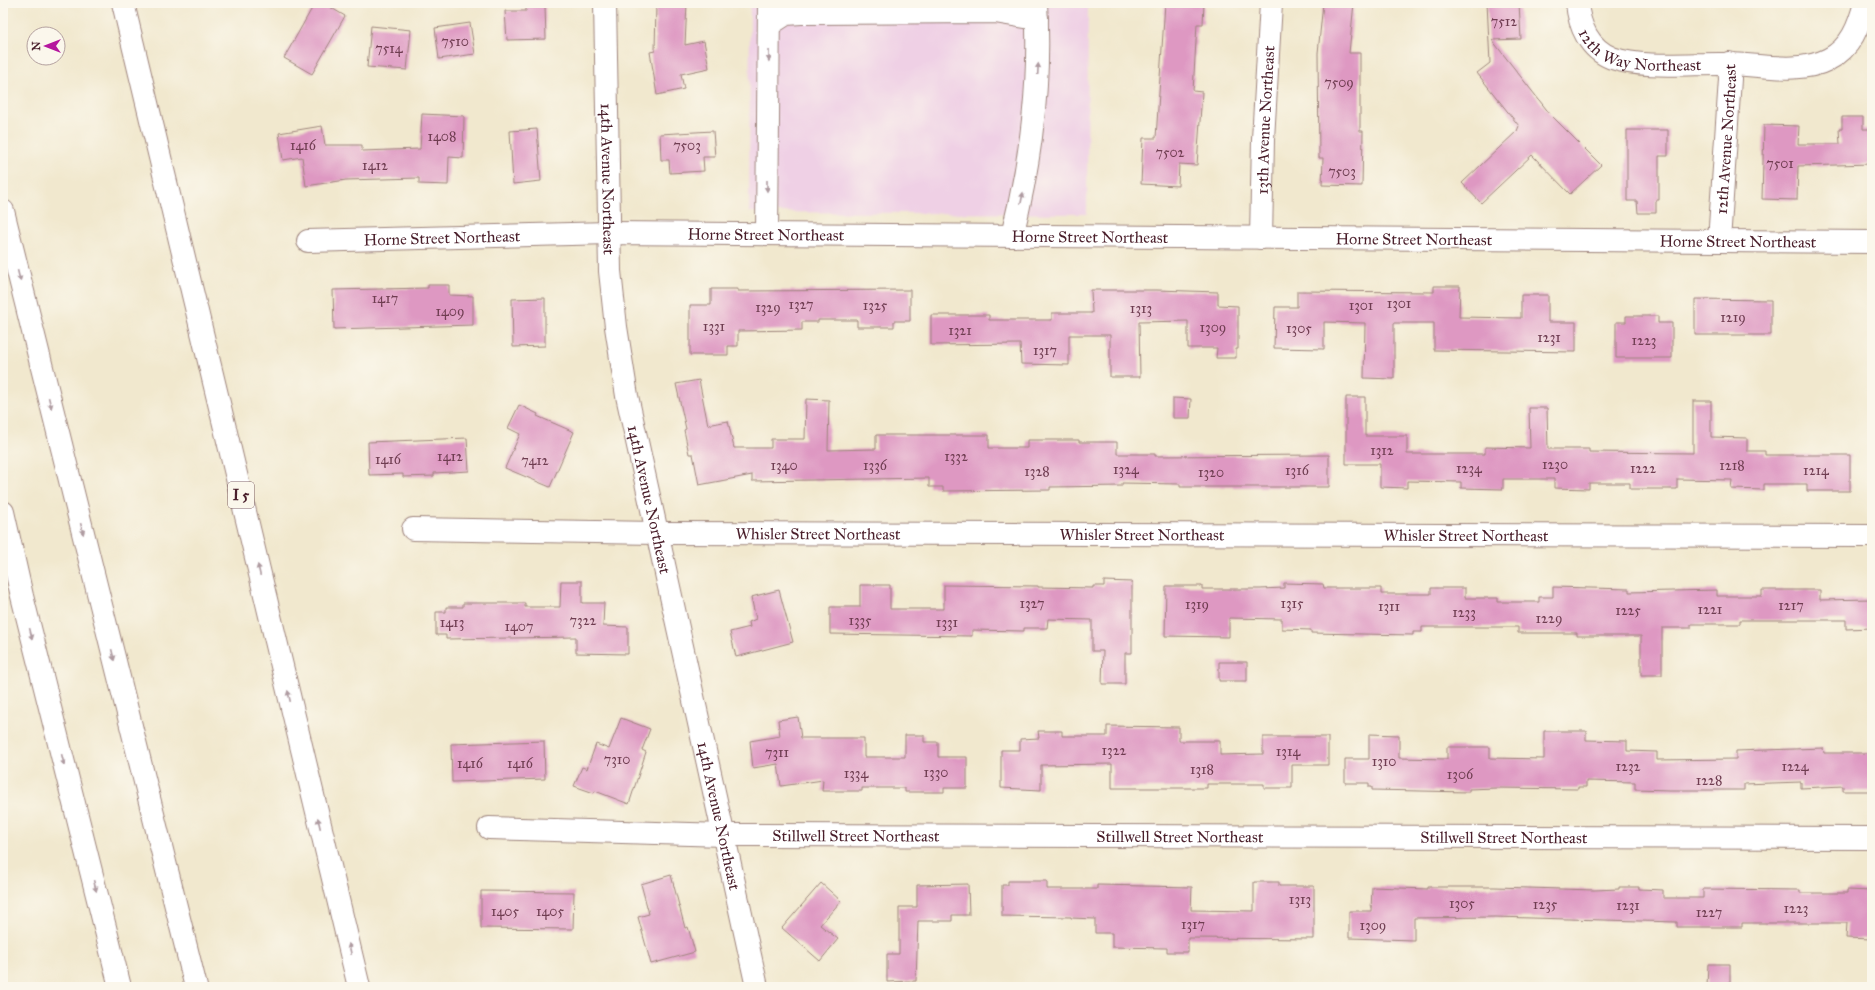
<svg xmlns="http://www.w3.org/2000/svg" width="1875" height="990" font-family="'IM FELL Great Primer',serif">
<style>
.built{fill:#efd0e5}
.building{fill:#de98c2}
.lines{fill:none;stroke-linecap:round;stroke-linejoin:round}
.minor-casing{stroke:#9e847c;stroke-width:24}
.highway-casing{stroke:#9e847c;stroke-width:24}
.minor{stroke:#fff;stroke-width:22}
.highway{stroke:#fff;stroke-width:22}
.oneway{fill:#ae9aa0}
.labels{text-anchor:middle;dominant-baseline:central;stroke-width:3;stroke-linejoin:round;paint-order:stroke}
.number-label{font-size:14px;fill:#6f3d51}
.shield{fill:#fbf7ec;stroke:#7f6065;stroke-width:1}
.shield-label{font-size:15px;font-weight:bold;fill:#4a1f2b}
.street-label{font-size:16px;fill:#4a1f2b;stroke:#fbf7ec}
</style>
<rect width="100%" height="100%" fill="#fbf7ec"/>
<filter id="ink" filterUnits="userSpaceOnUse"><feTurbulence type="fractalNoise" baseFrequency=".025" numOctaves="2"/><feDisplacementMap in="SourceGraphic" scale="8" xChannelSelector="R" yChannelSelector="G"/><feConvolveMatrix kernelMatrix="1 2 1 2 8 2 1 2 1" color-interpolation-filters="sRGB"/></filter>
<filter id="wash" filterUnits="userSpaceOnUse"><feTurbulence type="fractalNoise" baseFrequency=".012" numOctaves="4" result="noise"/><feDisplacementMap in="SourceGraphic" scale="16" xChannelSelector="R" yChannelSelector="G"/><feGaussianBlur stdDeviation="0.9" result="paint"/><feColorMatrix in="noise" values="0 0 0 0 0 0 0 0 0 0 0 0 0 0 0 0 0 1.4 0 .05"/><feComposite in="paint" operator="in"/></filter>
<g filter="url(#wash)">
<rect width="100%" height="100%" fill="#f1e8ce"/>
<path class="built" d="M 750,3 L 1088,3 L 1087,214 L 749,212 Z"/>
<g id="blocks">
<path class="building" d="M 315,3 L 323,3 L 345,16 L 312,74 L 284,58 Z
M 658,3 L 687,3 L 685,45 L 704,41 L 709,68 L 681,74 L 684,89 L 657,95 L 650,52 L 655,51 L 656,5 Z
M 1165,3 L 1204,3 L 1203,24 L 1197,24 L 1193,91 L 1202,92 L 1197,165 L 1179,164 L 1178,186 L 1141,184 L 1143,138 L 1156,138 Z
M 1323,3 L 1354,3 L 1349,53 L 1360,53 L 1360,131 L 1363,131 L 1362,186 L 1322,185 L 1323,158 L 1319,158 L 1318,53 Z
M 1487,3 L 1519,3 L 1521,39 L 1492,40 L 1550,114 L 1601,165 L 1570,194 L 1532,155 L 1481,203 L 1462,183 L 1517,131 L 1519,126 L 1477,73 L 1490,63 Z
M 526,6 L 545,6 L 546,39 L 507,40 L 505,11 L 526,11 Z
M 470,23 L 475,54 L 439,59 L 435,28 Z
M 371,26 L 411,30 L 407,70 L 367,67 Z
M 422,114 L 464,116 L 463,158 L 449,157 L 448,185 L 419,184 L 419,178 L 346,180 L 306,186 L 302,157 L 283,160 L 279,133 L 322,126 L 325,145 L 362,145 L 362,151 L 420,149 Z
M 1842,117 L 1863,117 L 1863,129 L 1872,129 L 1872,164 L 1798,166 L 1797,200 L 1762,199 L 1764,125 L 1799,126 L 1798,144 L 1840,144 L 1839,129 L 1842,129 Z
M 537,129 L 541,181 L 513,184 L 510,131 Z
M 1627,130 L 1668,130 L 1668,156 L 1659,156 L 1659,200 L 1656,200 L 1656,213 L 1638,213 L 1637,201 L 1627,201 Z
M 713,131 L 715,157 L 703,157 L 704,171 L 670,173 L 669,160 L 661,160 L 660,134 Z
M 428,285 L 449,285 L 449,295 L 473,296 L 473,325 L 334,329 L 333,290 L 428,288 Z
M 1434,286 L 1460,286 L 1459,317 L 1521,318 L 1521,295 L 1548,295 L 1548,322 L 1576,322 L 1576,352 L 1434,350 L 1434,323 L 1394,323 L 1394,379 L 1364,378 L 1365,323 L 1324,322 L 1324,349 L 1274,348 L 1275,307 L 1297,307 L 1297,291 L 1434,292 Z
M 711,289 L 738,289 L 738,291 L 910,290 L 910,321 L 894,321 L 894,327 L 857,327 L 857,320 L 818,320 L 818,322 L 802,322 L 802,330 L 738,331 L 738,346 L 728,346 L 728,355 L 690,355 L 690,305 L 711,305 Z
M 1091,290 L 1157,290 L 1218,292 L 1218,305 L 1238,306 L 1238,349 L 1236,349 L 1236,358 L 1216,358 L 1217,348 L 1188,348 L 1188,321 L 1139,322 L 1140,377 L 1110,377 L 1110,335 L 1069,335 L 1069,365 L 1021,364 L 1020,344 L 931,345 L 931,315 L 989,315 L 989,320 L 1052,320 L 1052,313 L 1092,313 Z
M 545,298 L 545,346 L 513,347 L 512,299 Z
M 1695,299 L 1771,300 L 1771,335 L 1695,335 Z
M 1626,316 L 1658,316 L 1658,323 L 1672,323 L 1672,358 L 1616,358 L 1616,322 L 1626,322 Z
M 699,380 L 708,425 L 728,421 L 734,448 L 771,448 L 771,439 L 805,439 L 806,399 L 829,400 L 828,450 L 876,449 L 876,435 L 989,435 L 989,448 L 1027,448 L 1027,440 L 1079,440 L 1079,442 L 1117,442 L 1117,454 L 1155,454 L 1155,456 L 1329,455 L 1329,487 L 1180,487 L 1180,484 L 1122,483 L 1122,486 L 1050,487 L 1050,490 L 943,491 L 943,487 L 929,487 L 929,478 L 752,481 L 752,475 L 699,485 L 693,454 L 689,454 L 684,430 L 686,429 L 676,384 Z
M 1346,397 L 1365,397 L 1365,436 L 1407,436 L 1407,454 L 1485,454 L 1485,447 L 1530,448 L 1529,408 L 1547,408 L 1548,449 L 1589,449 L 1589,452 L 1693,453 L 1693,401 L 1711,401 L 1711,437 L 1747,438 L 1747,451 L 1765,451 L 1765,455 L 1850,455 L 1850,491 L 1807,491 L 1807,484 L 1764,484 L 1764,490 L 1731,489 L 1732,480 L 1677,479 L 1677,489 L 1630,489 L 1630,483 L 1589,483 L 1589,489 L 1554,488 L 1554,479 L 1503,479 L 1503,489 L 1461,488 L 1461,482 L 1407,481 L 1407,488 L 1380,487 L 1380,464 L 1346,464 Z
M 1173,398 L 1191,399 L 1190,418 L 1173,418 Z
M 519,405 L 538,414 L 537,416 L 574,432 L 550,487 L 505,468 L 520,434 L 508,428 Z
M 467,438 L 469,471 L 434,473 L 434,476 L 403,477 L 403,474 L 369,475 L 368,442 Z
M 561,581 L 582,581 L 582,603 L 604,603 L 603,626 L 628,627 L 628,654 L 576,653 L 576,637 L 446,639 L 446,635 L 436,635 L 436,612 L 446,612 L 446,607 L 463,607 L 463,603 L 525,603 L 525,607 L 560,607 Z
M 1104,581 L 1132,582 L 1132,653 L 1125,653 L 1125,684 L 1102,684 L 1103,651 L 1092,651 L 1092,620 L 1048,619 L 1047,628 L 1024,628 L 1024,631 L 972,630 L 972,636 L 830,634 L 830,607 L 860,607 L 860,585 L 890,585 L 890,609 L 944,609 L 944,585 L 1038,586 L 1038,587 L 1093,588 L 1093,586 L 1104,586 Z
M 1284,583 L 1323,584 L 1324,588 L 1381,588 L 1381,594 L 1431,594 L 1431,588 L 1465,588 L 1465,598 L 1498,598 L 1498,602 L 1539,602 L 1539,597 L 1553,597 L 1553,587 L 1629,589 L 1629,592 L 1717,590 L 1717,596 L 1762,596 L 1762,590 L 1820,590 L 1820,600 L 1872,599 L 1872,628 L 1846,629 L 1846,620 L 1740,620 L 1740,624 L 1691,624 L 1691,628 L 1662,628 L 1662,675 L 1641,675 L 1641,636 L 1577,636 L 1577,633 L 1518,633 L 1518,627 L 1422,627 L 1422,632 L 1413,632 L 1413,635 L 1311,633 L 1311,630 L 1282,629 L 1282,619 L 1229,618 L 1229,637 L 1165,636 L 1166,586 L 1202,586 L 1202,589 L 1260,589 L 1284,588 Z
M 779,590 L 793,642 L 736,657 L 730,632 L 750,627 L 749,622 L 756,619 L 751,597 Z
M 1219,662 L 1247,662 L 1247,681 L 1219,681 Z
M 798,717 L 801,738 L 864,738 L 864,757 L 905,757 L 905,735 L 924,735 L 924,742 L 938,742 L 938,757 L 967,757 L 967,788 L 944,788 L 944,792 L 905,792 L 905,788 L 862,788 L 862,791 L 822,791 L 823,780 L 781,786 L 778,764 L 753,768 L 750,741 L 780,736 L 778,720 Z
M 621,718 L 650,729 L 642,750 L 646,752 L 629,804 L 595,791 L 594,793 L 574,786 L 582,767 L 587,769 L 596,744 L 609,749 Z
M 1107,726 L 1179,727 L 1179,741 L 1220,741 L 1220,755 L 1263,754 L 1263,737 L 1328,737 L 1328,765 L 1292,765 L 1292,788 L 1264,788 L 1264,784 L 1207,784 L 1207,788 L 1112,788 L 1112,764 L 1041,765 L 1041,790 L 1001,788 L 1001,750 L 1020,750 L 1020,739 L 1039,738 L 1038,731 L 1062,731 L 1062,736 L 1107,736 Z
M 1544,731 L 1586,731 L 1586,740 L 1627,741 L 1627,751 L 1657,752 L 1657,760 L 1736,759 L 1736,751 L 1823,748 L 1824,753 L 1872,753 L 1872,784 L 1870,784 L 1870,791 L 1843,791 L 1843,786 L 1801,788 L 1801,782 L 1744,784 L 1744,790 L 1670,790 L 1635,789 L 1635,782 L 1586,781 L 1586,787 L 1578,787 L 1578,789 L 1496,788 L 1469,789 L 1469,792 L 1372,790 L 1372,787 L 1369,787 L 1369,783 L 1345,783 L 1345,759 L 1369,759 L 1369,734 L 1399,735 L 1399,758 L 1447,759 L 1447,747 L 1490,747 L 1490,758 L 1544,759 Z
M 544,741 L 545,779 L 452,782 L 451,744 Z
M 671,875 L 685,928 L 688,927 L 695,952 L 651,964 L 638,917 L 649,914 L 641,884 Z
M 1008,881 L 1047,881 L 1047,889 L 1097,889 L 1097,885 L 1192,887 L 1191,910 L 1254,911 L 1254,882 L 1279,882 L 1279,886 L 1314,886 L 1314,939 L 1188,938 L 1188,952 L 1167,952 L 1167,948 L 1112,947 L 1112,933 L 1095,933 L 1095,919 L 1071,918 L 1071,917 L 1002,916 L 1002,885 L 1008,885 Z
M 821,883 L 841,901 L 820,925 L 838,939 L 820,961 L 782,928 Z
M 968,884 L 969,915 L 952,915 L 952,921 L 918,921 L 916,981 L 887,982 L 887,954 L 899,954 L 899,907 L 917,907 L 917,885 Z
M 1372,887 L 1428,889 L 1428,887 L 1495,887 L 1594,890 L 1619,889 L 1619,887 L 1639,887 L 1639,889 L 1663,890 L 1663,898 L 1703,898 L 1703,889 L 1800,890 L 1800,893 L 1847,893 L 1847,890 L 1872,891 L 1872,939 L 1846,938 L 1847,923 L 1742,923 L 1742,927 L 1677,927 L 1677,922 L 1495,917 L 1414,918 L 1414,940 L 1349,938 L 1349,911 L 1371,911 Z
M 481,891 L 574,892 L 573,929 L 481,928 Z
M 1708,964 L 1730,964 L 1730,987 L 1707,987 Z"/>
</g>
</g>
<g filter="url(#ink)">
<use href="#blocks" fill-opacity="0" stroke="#9e847c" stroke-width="1"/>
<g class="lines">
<defs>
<g id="minor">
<path id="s1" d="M 605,3 L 610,271 L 616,327 L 627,396 L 757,987"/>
<path id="s2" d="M 1577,3 C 1579,26 1589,49 1612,58 C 1643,69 1694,63 1727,64 C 1759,64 1798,75 1829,59 C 1851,48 1859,26 1865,3"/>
<path d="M 769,25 L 786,14 L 801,13 L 995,12 L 1037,19"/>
<path d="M 767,234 L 769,3"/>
<path d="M 1012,236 C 1031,160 1041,82 1036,3"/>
<path id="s3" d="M 1261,238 L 1263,139 L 1271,3"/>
<path id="s4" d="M 308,241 L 609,233 L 1872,242"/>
<path id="s5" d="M 1719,241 L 1730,79 L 1729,63"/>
<path id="s6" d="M 413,529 L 657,533 L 1872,536"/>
<path id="s7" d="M 489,828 L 724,835 L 1872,838"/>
</g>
<path id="highway" d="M 123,3 L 359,987
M 3,211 L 196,987
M 3,512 L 22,596 L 120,987"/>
</defs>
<use href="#minor" class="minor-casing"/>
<use href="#highway" class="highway-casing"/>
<use href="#minor" class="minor"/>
<use href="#highway" class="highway"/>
</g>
<defs><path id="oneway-solid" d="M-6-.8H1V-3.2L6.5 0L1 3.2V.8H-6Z"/></defs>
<g class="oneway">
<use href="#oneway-solid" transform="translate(769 56) rotate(91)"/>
<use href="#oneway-solid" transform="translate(1038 69) rotate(-87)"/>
<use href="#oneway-solid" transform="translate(767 186) rotate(90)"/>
<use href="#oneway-solid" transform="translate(1022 198) rotate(-79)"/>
<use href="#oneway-solid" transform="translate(19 276) rotate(76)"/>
<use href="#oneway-solid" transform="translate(50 403) rotate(76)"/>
<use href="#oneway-solid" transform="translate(82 529) rotate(76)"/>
<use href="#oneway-solid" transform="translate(259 570) rotate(-103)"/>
<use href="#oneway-solid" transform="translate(31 634) rotate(76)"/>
<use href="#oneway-solid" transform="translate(113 655) rotate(76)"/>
<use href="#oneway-solid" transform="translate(289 696) rotate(-103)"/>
<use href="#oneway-solid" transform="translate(63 760) rotate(76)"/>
<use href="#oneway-solid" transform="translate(319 823) rotate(-103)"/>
<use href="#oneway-solid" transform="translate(95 886) rotate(76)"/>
<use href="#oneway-solid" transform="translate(350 949) rotate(-103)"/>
</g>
</g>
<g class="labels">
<g class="number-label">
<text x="1504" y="21">7512</text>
<text x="455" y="41">7510</text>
<text x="389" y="48">7514</text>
<text x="1339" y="82">7509</text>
<text x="442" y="136">1408</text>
<text x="303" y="145">1416</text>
<text x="687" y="145">7503</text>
<text x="1170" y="152">7502</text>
<text x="1780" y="163">7501</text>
<text x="375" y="165">1412</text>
<text x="1342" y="171">7503</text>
<text x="385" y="298">1417</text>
<text x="1399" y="303">1301</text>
<text x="801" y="304">1327</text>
<text x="875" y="305">1325</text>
<text x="1361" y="305">1301</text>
<text x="768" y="307">1329</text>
<text x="1141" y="308">1313</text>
<text x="450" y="311">1409</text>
<text x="1733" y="317">1219</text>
<text x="714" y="326">1331</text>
<text x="1213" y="327">1309</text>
<text x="1299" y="328">1305</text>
<text x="960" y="330">1321</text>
<text x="1549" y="337">1231</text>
<text x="1644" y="340">1223</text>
<text x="1045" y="350">1317</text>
<text x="1382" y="450">1312</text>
<text x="450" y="456">1412</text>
<text x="956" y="456">1332</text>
<text x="388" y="459">1416</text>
<text x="535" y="460">7412</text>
<text x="1555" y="464">1230</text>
<text x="784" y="465">1340</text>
<text x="875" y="465">1336</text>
<text x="1732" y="465">1218</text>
<text x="1469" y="468">1234</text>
<text x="1643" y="468">1222</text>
<text x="1126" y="469">1324</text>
<text x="1297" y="470">1316</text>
<text x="1816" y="470">1214</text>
<text x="1037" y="471">1328</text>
<text x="1211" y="472">1320</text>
<text x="1032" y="603">1327</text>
<text x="1292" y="603">1315</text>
<text x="1197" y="604">1319</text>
<text x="1791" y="605">1217</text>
<text x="1389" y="606">1311</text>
<text x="1710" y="609">1221</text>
<text x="1628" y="610">1225</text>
<text x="1464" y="612">1233</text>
<text x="1549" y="618">1229</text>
<text x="583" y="620">7322</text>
<text x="860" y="620">1335</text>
<text x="452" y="622">1413</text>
<text x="947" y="622">1331</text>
<text x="519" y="626">1407</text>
<text x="1114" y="750">1322</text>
<text x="1288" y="751">1314</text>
<text x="777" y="752">7311</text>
<text x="617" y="759">7310</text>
<text x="1384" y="761">1310</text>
<text x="470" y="763">1416</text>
<text x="520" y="763">1416</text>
<text x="1628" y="766">1232</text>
<text x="1795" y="766">1224</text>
<text x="1202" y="769">1318</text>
<text x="936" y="772">1330</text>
<text x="856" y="773">1334</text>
<text x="1460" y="774">1306</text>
<text x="1709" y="780">1228</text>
<text x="1300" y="899">1313</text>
<text x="1462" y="903">1305</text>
<text x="1545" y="904">1235</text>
<text x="1628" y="905">1231</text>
<text x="1796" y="908">1223</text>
<text x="505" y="911">1405</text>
<text x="550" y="911">1405</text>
<text x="1709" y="912">1227</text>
<text x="1193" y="924">1317</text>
<text x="1373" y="925">1309</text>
</g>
<rect class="shield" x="228" y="482" width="26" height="26" rx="3"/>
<g class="shield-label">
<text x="241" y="495">I 5</text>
</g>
<g class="street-label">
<text stroke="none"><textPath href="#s2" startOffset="93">12th Way Northeast</textPath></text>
<text stroke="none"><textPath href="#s3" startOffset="118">13th Avenue Northeast</textPath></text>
<text stroke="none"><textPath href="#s5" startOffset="102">12th Avenue Northeast</textPath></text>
<text stroke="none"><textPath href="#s1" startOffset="176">14th Avenue Northeast</textPath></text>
<text stroke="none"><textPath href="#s4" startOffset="458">Horne Street Northeast</textPath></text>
<text stroke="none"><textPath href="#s4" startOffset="134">Horne Street Northeast</textPath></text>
<text stroke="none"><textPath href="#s4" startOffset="782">Horne Street Northeast</textPath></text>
<text stroke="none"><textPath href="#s4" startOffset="1106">Horne Street Northeast</textPath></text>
<text stroke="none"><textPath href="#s4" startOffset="1430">Horne Street Northeast</textPath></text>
<text stroke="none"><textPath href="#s1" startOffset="500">14th Avenue Northeast</textPath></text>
<text stroke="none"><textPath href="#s6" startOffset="405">Whisler Street Northeast</textPath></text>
<text stroke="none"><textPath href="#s6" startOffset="729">Whisler Street Northeast</textPath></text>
<text stroke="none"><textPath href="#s6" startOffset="1053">Whisler Street Northeast</textPath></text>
<text stroke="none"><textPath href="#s1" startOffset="824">14th Avenue Northeast</textPath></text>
<text stroke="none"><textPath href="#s7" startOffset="367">Stillwell Street Northeast</textPath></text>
<text stroke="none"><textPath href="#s7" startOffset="691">Stillwell Street Northeast</textPath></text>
<text stroke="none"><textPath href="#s7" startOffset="1015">Stillwell Street Northeast</textPath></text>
</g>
</g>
<rect width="1875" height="990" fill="none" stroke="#fbf7ec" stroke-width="16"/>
<g transform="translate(46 46) rotate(270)"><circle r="19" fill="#fbf7ec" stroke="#b4a19f"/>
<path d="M0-3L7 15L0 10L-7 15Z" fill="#b5179e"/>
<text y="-6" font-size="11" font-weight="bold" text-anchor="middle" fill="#4a1f2b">N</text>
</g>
</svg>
